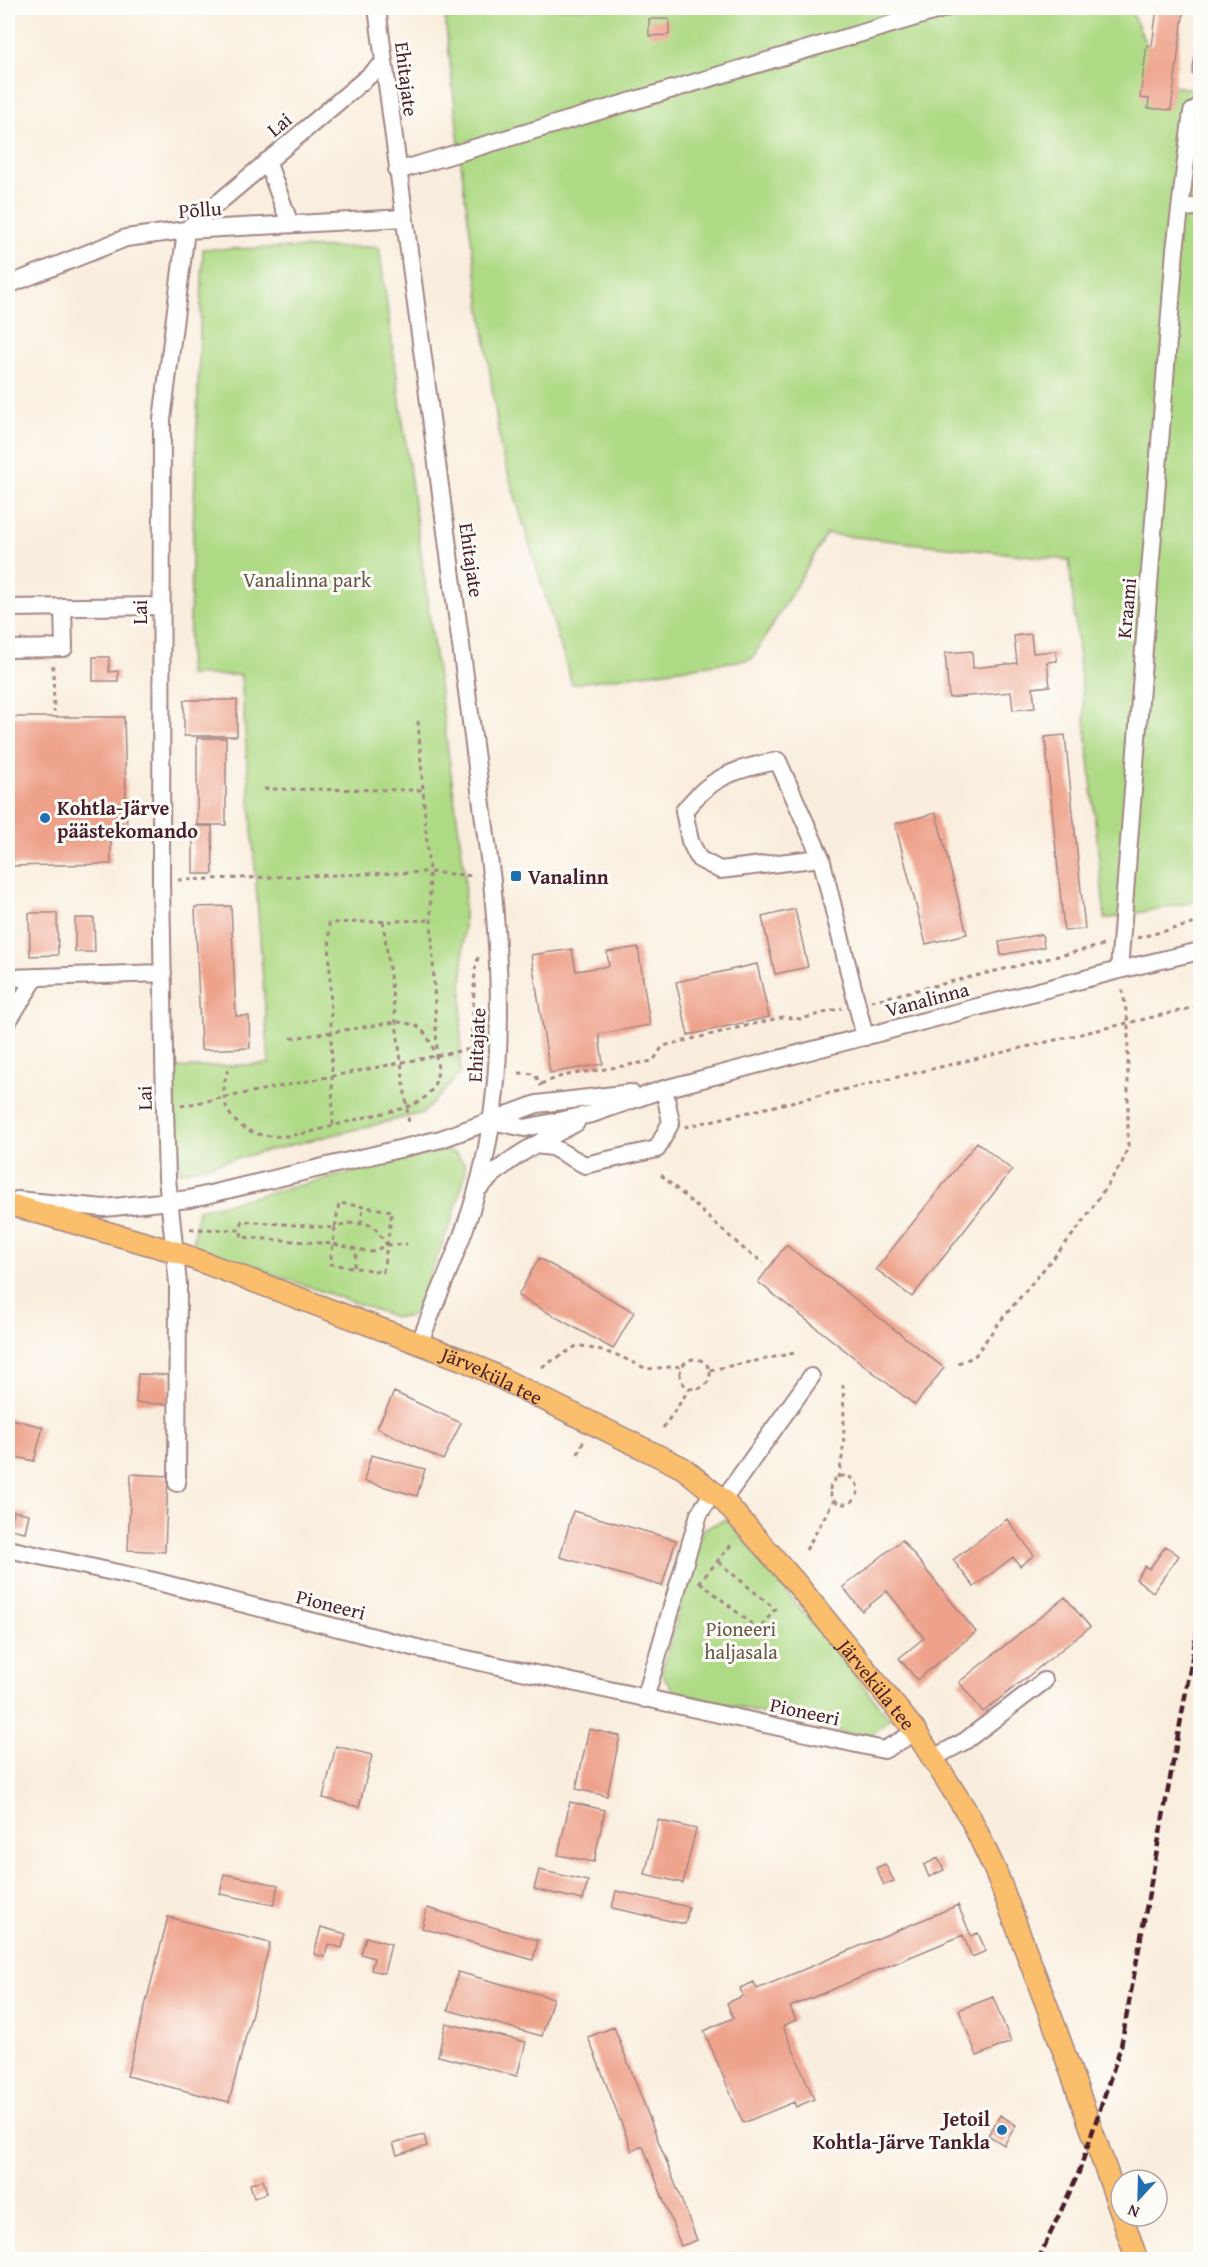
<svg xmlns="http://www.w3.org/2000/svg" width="1208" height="2267" font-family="'Gentium Book Plus',serif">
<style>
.green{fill:#afda85;stroke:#7c7c58;stroke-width:1.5}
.building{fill:#eea28b}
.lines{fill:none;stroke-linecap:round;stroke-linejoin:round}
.minor-casing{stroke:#a28684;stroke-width:20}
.major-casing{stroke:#a28684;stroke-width:24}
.path{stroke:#a28684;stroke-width:3;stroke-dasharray:4.5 4.5;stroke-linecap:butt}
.minor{stroke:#fff;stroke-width:16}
.major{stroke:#fabe6d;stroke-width:21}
.rail{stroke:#4a1f2b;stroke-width:4.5;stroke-dasharray:9 4.5;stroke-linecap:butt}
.poi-dot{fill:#1f6fb2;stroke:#fdfcf7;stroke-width:2}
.labels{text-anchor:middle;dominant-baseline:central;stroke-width:6;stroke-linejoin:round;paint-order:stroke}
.street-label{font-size:20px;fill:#4a1f2b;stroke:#fdfcf7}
.park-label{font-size:20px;fill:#685746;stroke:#fdfcf7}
.poi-label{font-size:20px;font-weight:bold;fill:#4a1f2b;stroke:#fdfcf7;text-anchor:start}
</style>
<rect width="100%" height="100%" fill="#fdfcf7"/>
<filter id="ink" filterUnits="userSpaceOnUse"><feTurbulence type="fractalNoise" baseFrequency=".0167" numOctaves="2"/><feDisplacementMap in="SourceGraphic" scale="12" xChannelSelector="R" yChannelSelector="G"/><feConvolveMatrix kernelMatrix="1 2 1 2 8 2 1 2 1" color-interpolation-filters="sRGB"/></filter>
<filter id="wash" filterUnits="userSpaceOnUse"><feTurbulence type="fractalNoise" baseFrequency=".008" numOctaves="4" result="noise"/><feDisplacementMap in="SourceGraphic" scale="24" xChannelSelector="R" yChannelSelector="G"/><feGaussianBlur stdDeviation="1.35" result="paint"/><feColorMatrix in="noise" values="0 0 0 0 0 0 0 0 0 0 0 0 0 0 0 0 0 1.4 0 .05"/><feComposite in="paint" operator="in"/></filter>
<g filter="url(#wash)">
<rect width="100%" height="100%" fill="#f9eede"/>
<path class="green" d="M 444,8 L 1130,8 L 1164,85 L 1200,90 L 1200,901 L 1105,919 L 1069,560 L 827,534 L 752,659 L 572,684 L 501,450 L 464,189 Z
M 379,247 L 465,876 L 460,1074 L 423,1113 L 180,1172 L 173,1068 L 269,1064 L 241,675 L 188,675 L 203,249 Z
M 445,1150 L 456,1154 L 464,1163 L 466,1172 L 454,1214 L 416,1311 L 409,1317 L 395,1317 L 193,1246 L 198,1210 Z
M 727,1519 L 890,1719 L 866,1738 L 674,1692 L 661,1673 L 703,1529 Z"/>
<g id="blocks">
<path class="building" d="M 1157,8 L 1184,8 L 1171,110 L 1148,108 L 1149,99 L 1140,98 L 1147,45 L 1152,46 Z
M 649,19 L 669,19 L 669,35 L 649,36 Z
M 1198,37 L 1200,37 L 1200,76 L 1192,74 Z
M 1031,634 L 1033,653 L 1056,651 L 1057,661 L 1047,662 L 1050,686 L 1033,688 L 1035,708 L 1013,710 L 1011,692 L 949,698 L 945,653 L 972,651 L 973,668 L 1017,663 L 1014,636 Z
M 93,657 L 109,657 L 109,672 L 118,671 L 118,681 L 93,681 Z
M 184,700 L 237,700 L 237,736 L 184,736 Z
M 8,717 L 124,717 L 127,835 L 111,835 L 111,864 L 8,866 Z
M 1065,735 L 1085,929 L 1064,931 L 1045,737 Z
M 197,738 L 226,738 L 226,825 L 197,825 Z
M 936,813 L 967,934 L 926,944 L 895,824 Z
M 193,826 L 212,826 L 213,874 L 193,874 Z
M 231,906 L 236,1016 L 249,1016 L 250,1048 L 201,1050 L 195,907 Z
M 795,909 L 808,967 L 775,974 L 762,917 Z
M 29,913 L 57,913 L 58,955 L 30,956 Z
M 75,918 L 94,918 L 95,952 L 75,952 Z
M 1042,934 L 1044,947 L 1001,955 L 999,942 Z
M 638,947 L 650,1025 L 599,1034 L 603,1064 L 550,1073 L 531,955 L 572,949 L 576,971 L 609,966 L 607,952 Z
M 757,964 L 769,1017 L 688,1035 L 676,982 Z
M 977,1142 L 1012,1170 L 912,1297 L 876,1269 Z
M 786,1245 L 944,1368 L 915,1405 L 758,1282 Z
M 539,1258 L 634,1312 L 613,1349 L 518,1296 Z
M 138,1374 L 170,1375 L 169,1404 L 136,1403 Z
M 394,1392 L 461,1423 L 443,1460 L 377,1428 Z
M 8,1418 L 43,1427 L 34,1461 L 8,1455 Z
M 371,1455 L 425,1469 L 417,1496 L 364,1481 Z
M 131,1474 L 168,1476 L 165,1552 L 128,1550 Z
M 14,1511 L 29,1514 L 25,1532 L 10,1529 Z
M 573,1511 L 676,1540 L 662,1586 L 560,1557 Z
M 1007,1519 L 1034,1555 L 1020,1566 L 1013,1557 L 974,1587 L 953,1560 Z
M 902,1540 L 976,1632 L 917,1680 L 899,1658 L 924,1638 L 887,1591 L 862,1611 L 843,1587 Z
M 1166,1546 L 1179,1556 L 1153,1592 L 1136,1579 L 1145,1566 L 1149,1569 Z
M 1065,1597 L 1090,1627 L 983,1712 L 959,1682 Z
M 589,1729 L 620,1736 L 607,1796 L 576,1789 Z
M 336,1746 L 372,1755 L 359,1807 L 323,1798 Z
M 570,1802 L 605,1810 L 594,1862 L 558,1855 Z
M 658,1820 L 696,1829 L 683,1883 L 645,1874 Z
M 938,1858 L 944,1870 L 929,1877 L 924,1865 Z
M 885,1864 L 894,1881 L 884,1885 L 876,1868 Z
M 539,1870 L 588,1881 L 583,1900 L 534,1889 Z
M 224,1874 L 278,1885 L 274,1905 L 220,1894 Z
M 616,1891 L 689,1907 L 685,1924 L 612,1908 Z
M 958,1905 L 971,1936 L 978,1933 L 986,1951 L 972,1957 L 963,1935 L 790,2007 L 796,2020 L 783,2026 L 814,2099 L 796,2107 L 794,2102 L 743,2123 L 704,2031 L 733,2018 L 727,2003 L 743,1996 L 740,1988 L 754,1982 L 757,1989 Z
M 427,1908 L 538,1940 L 533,1960 L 422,1928 Z
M 168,1917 L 270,1943 L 229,2102 L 127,2076 Z
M 321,1927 L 346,1934 L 342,1948 L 328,1944 L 325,1957 L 314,1954 Z
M 366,1937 L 391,1944 L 384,1973 L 371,1970 L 374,1958 L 361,1954 Z
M 458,1972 L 553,1998 L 542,2036 L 448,2010 Z
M 993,1997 L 1011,2042 L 977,2056 L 959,2010 Z
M 446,2023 L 526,2042 L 517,2076 L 438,2056 Z
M 614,2027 L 697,2240 L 681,2246 L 643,2146 L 632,2151 L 588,2037 Z
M 1000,2115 L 1016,2125 L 1004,2145 L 988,2135 Z
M 424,2135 L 427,2146 L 397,2155 L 393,2143 Z
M 263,2180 L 267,2193 L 254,2198 L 250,2184 Z"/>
</g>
</g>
<g filter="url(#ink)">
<use href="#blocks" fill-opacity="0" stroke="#a28684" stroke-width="1.5"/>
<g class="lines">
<defs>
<path id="minor" d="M 377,8 L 492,881 C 501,974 504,1070 484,1162 C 471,1224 442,1284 420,1342
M 267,161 L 290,224
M 397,171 L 946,8
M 1180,209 L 1200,206
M 8,285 L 126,238 L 186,230 L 404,218
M 8,608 L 160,606
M 8,649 L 64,648 L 63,607
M 821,858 L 778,761 C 737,768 710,777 684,811 L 690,841 L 699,859 L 720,870 L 821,858 L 865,1037
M 1119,970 L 1175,250 L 1192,112 L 1200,106
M 8,978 L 163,973
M 8,1021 L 36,977
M 492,1121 L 525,1128 L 592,1114 L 664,1089 L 1119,970 L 1200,951
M 535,1145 L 552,1147 L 585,1165 L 657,1149 L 671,1122 L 664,1089
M 479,1188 C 511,1155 537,1144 576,1123
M 17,1200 L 104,1208 L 189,1199 L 441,1139 L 537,1104 L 631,1093
M 177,1483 L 178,1284 L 167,1178 L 165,1110 L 161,881 L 162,420 L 186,230 L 383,64
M 723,1500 L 811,1377
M 8,1549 L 154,1581 L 421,1649 L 884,1750 L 916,1732
M 645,1699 L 699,1514 L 714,1491
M 933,1758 L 965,1741 L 1044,1681"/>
<g id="major">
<path id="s1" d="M 8,1204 L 176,1252 L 466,1361 L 683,1468 L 723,1500 L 796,1583 L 916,1732 L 970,1817 L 996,1872 L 1055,2027 L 1121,2212"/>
<path d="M 1122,2216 L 1137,2260"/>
</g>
</defs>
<use href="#minor" class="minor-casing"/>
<use href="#major" class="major-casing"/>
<path class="path" d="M 53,665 L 54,712
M 418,721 L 429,872 L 437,1052
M 264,789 L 423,790
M 178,880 L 429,872 L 474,876
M 383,921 L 409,1124
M 1137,938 L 1200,922
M 871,1001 L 1104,945
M 228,1069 C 223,1084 221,1103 232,1117 C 261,1154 321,1128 358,1119 C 378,1113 417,1110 430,1092 C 441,1077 439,1059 431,1044 C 423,1026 414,1023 396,1022 L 287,1039
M 470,1069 L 475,970 L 479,953
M 519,1073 L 535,1074 L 541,1086
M 541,1084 L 562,1076 L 653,1061 L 663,1046 L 783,1017 L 801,1019 L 842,1008
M 181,1106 L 470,1049
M 333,1125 L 329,923 L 431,920
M 685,1127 L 1200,1006
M 661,1175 L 745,1250 L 764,1263
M 349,1223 L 373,1225 L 387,1245 L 371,1252 L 333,1244 L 335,1228 Z
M 361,1224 L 363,1208
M 190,1229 L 242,1230 L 241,1237 L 333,1244 L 330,1264 L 383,1272 L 392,1211 L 339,1203 L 335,1228 L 242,1221 L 242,1230
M 387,1245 L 407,1244
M 354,1267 L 357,1250
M680 1374a15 15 0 1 1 30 0a15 15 0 1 1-30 0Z
M 958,1363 L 974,1357 L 997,1325 L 1080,1226 L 1122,1163 L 1128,1146 L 1128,1022 L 1122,987
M 542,1367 L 578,1345 L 617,1355 L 647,1369 L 682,1366
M 710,1370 L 795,1353
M 663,1428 L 690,1388
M 578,1454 L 584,1440
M830 1490a14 14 0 1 1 28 0a14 14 0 1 1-28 0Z
M 838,1478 C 846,1448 844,1416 843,1385
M 806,1550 L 834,1500
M 700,1582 L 759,1630 L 775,1609 L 717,1561
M 699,1583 L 731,1545"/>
<use href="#minor" class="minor"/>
<use href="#major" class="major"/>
<path class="rail" d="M 1038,2260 L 1079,2172 L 1121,2046 L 1200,1615"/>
</g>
</g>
<g class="poi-dot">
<circle cx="45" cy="818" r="6"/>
<rect x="510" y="870" width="12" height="12" rx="3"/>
<circle cx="1002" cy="2130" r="6"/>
</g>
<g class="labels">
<g class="street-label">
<text transform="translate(407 79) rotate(83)">Ehitajate</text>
<text transform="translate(279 124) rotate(-40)">Lai</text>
<text transform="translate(200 209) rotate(-4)">Põllu</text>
<text transform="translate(472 560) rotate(82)">Ehitajate</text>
<text transform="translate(1126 608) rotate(-85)">Kraami</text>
<text transform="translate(139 612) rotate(-90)">Lai</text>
<text transform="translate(927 999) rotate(-15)">Vanalinna</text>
<text transform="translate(476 1045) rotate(-87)">Ehitajate</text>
<text transform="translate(144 1098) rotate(-91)">Lai</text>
<text stroke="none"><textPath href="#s1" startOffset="514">Järveküla tee</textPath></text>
<text transform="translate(331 1604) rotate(14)">Pioneeri</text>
<text stroke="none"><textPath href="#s1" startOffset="1018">Järveküla tee</textPath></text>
<text transform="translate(805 1711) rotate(12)">Pioneeri</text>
</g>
<g class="park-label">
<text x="307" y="579">Vanalinna park</text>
<text x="741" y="1628">Pioneeri<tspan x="741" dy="23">haljasala</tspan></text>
</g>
<g class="poi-label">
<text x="57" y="807">Kohtla-Järve<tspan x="57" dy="23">päästekomando</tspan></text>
<text x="528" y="876">Vanalinn</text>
<text x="990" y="2118" text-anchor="end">Jetoil<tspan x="990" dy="23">Kohtla-Järve Tankla</tspan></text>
</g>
</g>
<rect width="1208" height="2267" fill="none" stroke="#fdfcf7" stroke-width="30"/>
<g transform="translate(1139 2198) rotate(202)"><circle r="28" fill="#fdfcf7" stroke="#b5a4a5" stroke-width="1.5"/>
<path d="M0-4.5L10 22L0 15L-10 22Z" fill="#1f6fb2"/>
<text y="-9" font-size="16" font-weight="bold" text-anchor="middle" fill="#4a1f2b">N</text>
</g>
</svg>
